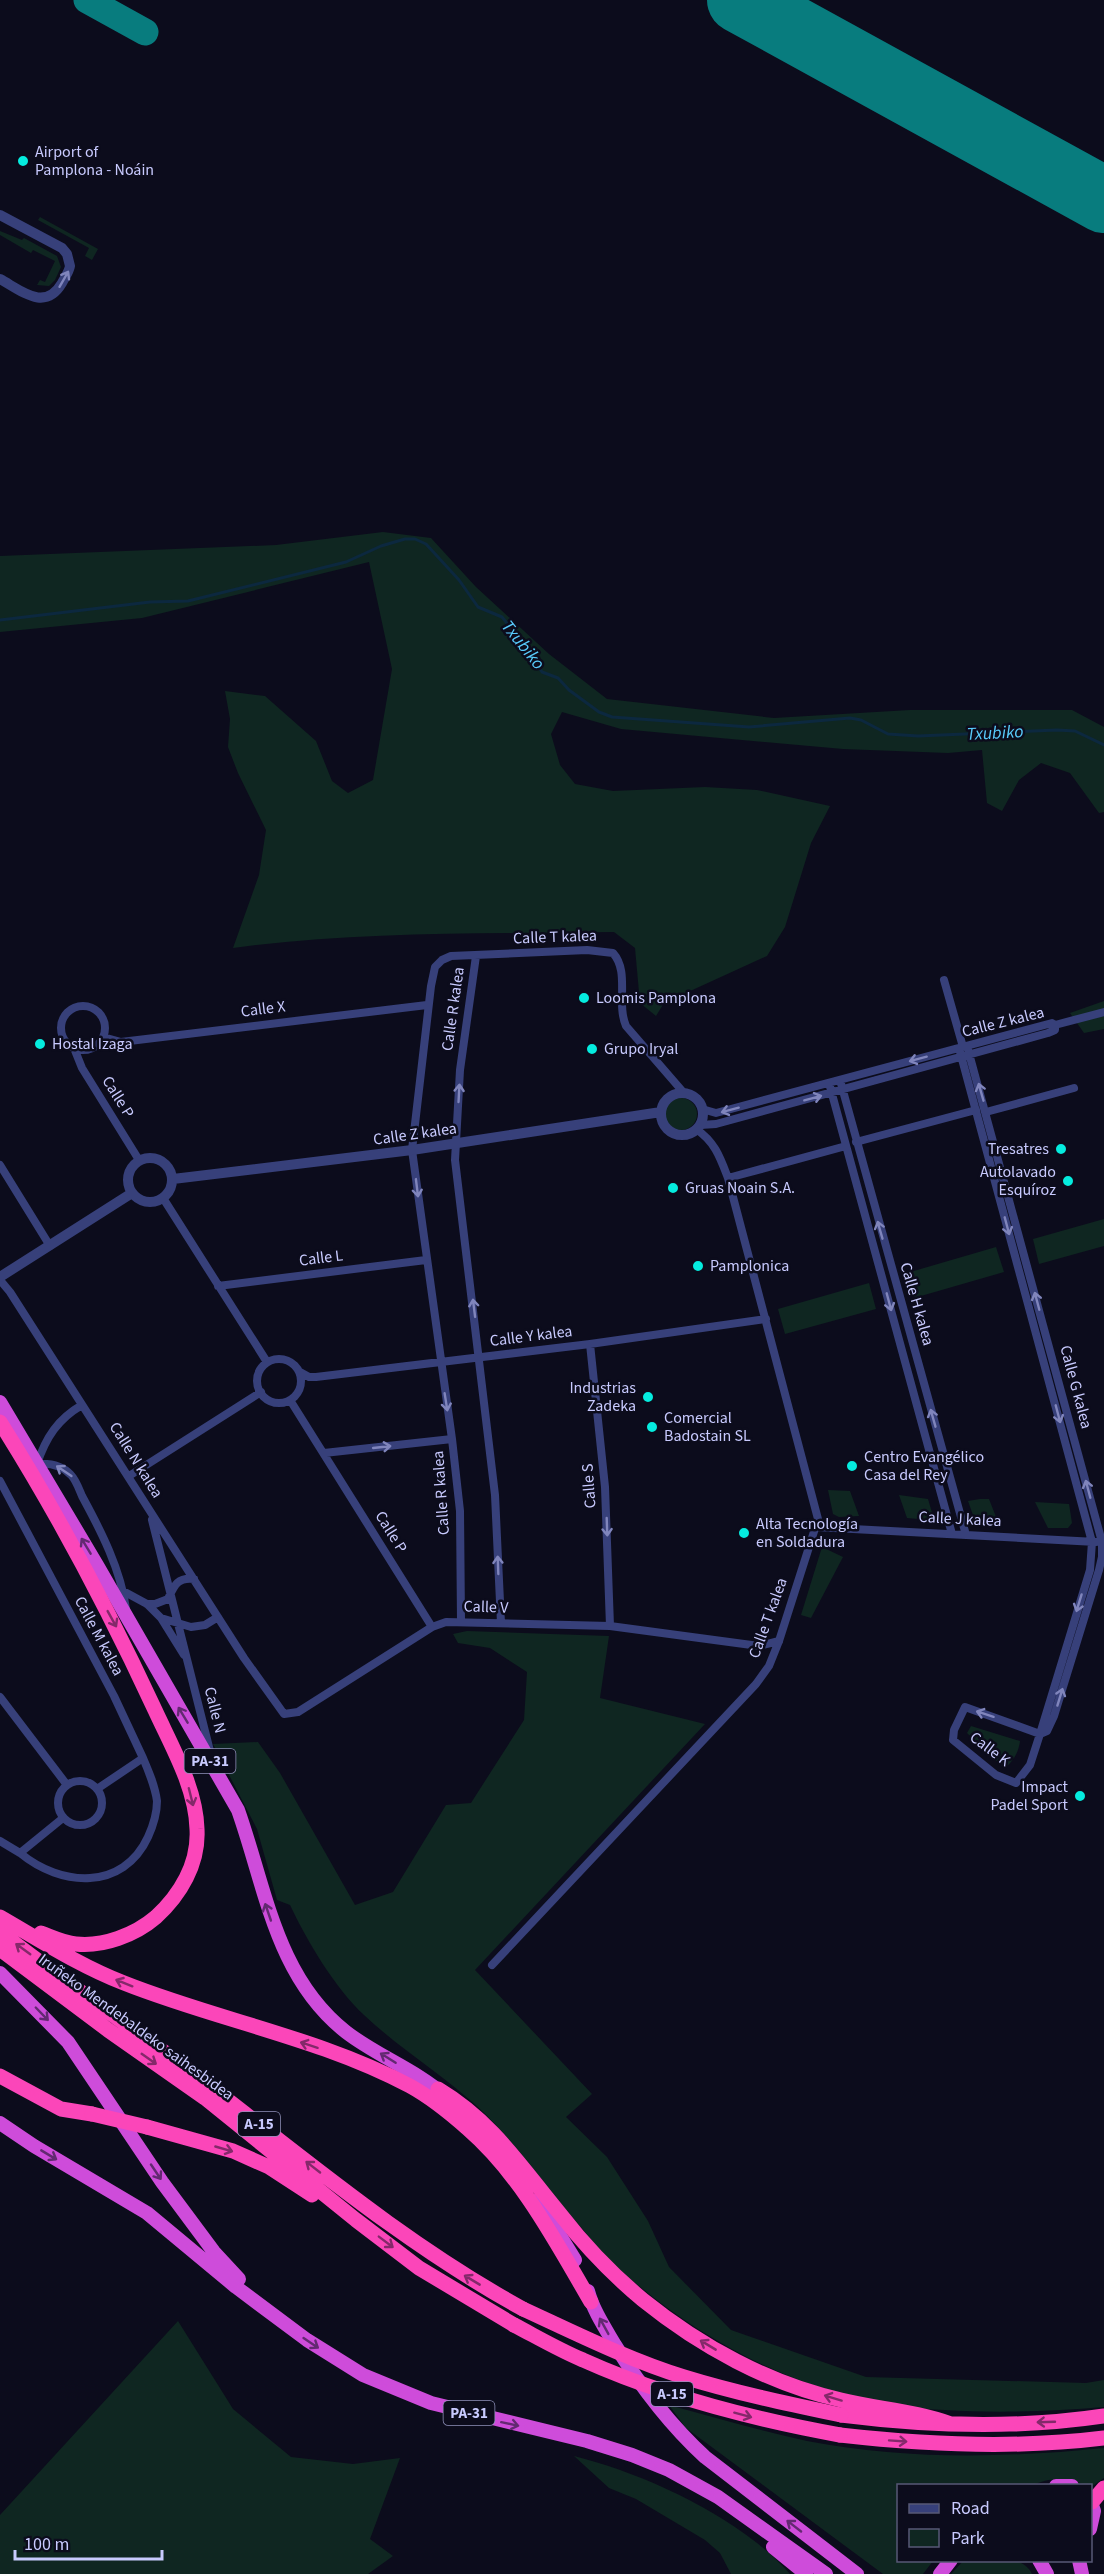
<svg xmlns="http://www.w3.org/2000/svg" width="1104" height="2574" font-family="'Source Sans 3',sans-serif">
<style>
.green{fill:#0f2621}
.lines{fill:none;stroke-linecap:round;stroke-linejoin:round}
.stream{stroke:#0c283f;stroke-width:3}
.taxiway{stroke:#087c7e;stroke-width:27}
.runway{stroke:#087c7e;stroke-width:66}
.minor{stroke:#37407a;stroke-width:8}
.tertiary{stroke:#37407a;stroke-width:10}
.trunk{stroke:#ce4cda;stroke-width:14}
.motorway{stroke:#fb46b9;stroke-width:15}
.motorway-bridge{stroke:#fb46b9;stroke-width:15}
.oneway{stroke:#8085bc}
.oneway2{stroke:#632971}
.oneway3{stroke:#84296a}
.poi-dot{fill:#05ecdf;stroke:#0c0c1c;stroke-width:2}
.labels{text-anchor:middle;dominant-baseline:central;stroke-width:5;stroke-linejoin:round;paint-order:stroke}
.shield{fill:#0c0c1c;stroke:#9091ba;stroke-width:1.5}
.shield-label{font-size:15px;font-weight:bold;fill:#c8cafe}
.poi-label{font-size:16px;fill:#c8cafe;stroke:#0c0c1c;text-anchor:start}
.street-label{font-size:16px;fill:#c8cafe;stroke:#0c0c1c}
.water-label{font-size:18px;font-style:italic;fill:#58cafb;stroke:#0c0c1c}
</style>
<rect width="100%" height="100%" fill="#0c0c1c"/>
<path class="green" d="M 40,217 L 98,249 L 92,260 L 85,256 L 89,248 L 38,220 Z
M 0,231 L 22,240 L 24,238 L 57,256 L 61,267 L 55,280 L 49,286 L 37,285 L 40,280 L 45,282 L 55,261 L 33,250 L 31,253 L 0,235 Z
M 383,532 L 431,538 L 476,587 L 549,654 L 607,699 L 774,718 L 910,710 L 1072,710 L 1104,727 L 1104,812 L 1099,813 L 1070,773 L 1041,763 L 1019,780 L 1002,811 L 987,803 L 982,750 L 948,753 L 843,749 L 621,729 L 562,712 L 551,734 L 560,765 L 575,784 L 613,791 L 705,787 L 757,790 L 830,806 L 811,843 L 785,927 L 767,956 L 664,1003 L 656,1016 L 640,1003 L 635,948 L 614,932 C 487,934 359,931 233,948 L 259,875 L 266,830 L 238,773 L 228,747 L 230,719 L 225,691 L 265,696 L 316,741 L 332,781 L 348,793 L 373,780 L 392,669 L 369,562 L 142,618 L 0,632 L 0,556 L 276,545 Z
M 1104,1001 L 1104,1029 L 1084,1033 L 1070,1013 Z
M665 1114a16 16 0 1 1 32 0a16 16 0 1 1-32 0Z
M 1104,1219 L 1104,1246 L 1039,1264 L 1033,1239 Z
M 996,1247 L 1004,1272 L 914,1298 L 907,1273 Z
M 869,1283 L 876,1309 L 785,1334 L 778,1309 Z
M 828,1490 L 850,1491 L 859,1516 L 839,1517 L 833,1514 Z
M 899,1495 L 928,1499 L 933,1516 L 929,1520 L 907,1518 Z
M 980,1499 L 989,1499 L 998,1522 L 980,1523 L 974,1518 L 968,1501 Z
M 1035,1502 L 1069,1504 L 1072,1523 L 1068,1528 L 1048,1528 Z
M 822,1547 L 843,1557 L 811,1618 L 801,1615 Z
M 467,1631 L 609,1636 L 600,1698 L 705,1724 L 475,1970 L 592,2094 L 566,2117 L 607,2157 L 648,2221 L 669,2267 L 731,2330 L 866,2377 L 1086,2383 L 1104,2380 L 1104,2407 C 1033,2413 960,2414 890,2405 C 877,2404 863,2399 850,2396 C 760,2373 681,2325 612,2263 C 602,2254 594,2243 585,2232 C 549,2191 519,2146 479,2108 C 443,2075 400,2049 364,2015 C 335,1988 307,1941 290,1905 L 277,1900 L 257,1829 L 213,1744 L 258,1742 L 280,1773 L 355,1905 L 393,1892 L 446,1805 L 471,1803 L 524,1720 L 527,1672 L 490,1648 L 458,1643 L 453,1634 Z
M 971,1726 L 1020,1741 C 1019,1751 1013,1763 1004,1768 L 967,1733 Z
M 178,2321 L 233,2409 L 291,2457 L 353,2464 L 400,2458 L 370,2539 L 393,2556 L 368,2574 L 0,2574 L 0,2515 Z
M 669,2405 C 714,2417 760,2431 807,2441 C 904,2460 1006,2458 1104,2448 L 1104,2478 L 1091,2487 C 1070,2479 1054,2475 1031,2486 L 898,2486 L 898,2560 L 933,2561 L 923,2574 L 883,2574 L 686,2428 Z
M 574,2456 C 646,2474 741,2518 790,2574 L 731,2574 L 720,2553 L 705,2540 L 636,2499 L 609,2488 Z
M 964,2560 C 984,2560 1022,2552 1032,2574 L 951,2574 Z"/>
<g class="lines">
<path class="stream" d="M 0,620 L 150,602 L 188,601 L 346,562 L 381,546 L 405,539 L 415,539 L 426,544 L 459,580 L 478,607 L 502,617 L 526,647 L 542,672 L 558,678 L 569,690 L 599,712 L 612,717 L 749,727 L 850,718 L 861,720 L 888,734 L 918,736 L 1057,730 L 1075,731 L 1104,745"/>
<path class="taxiway" d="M 87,0 L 145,32"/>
<path class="runway" d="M 740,0 L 1104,200"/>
<path class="minor" d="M 476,956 L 460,1070 L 455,1160 L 495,1495 L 501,1623
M 944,980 L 963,1047
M61 1028a22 22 0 1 1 44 0a22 22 0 1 1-44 0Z
M 103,1037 L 121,1042 L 427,1005
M 74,1048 L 82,1068 L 139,1160
M 959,1048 L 1092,1542 L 1090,1570 L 1040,1734 L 965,1707 L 954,1730 L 953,1740 L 996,1775 L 1016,1783 L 1030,1765 L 1040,1734 L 1047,1731 L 1054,1716 L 1099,1570 L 1102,1557 L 1102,1542 L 967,1046
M 840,1080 L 966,1535
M 829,1083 L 952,1534
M 702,1109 L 716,1113 L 1052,1023 L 1055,1025 L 1104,1012
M 986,1112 L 1074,1088
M 700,1125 L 716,1124 L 1048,1033 L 1055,1030 L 1055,1025
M 856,1142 L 976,1110
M 0,1165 L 50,1246
M 728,1178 L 846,1146
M 163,1198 L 267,1362
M 0,1280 L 10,1292 L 244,1658 L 284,1714 L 298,1712 L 432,1627 L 446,1622 L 610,1626 L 759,1646 L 779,1641
M 218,1286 L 426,1260
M 590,1344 L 605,1487 L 610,1626
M257 1381a22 22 0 1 1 44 0a22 22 0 1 1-44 0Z
M 300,1372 L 309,1377 L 316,1377 L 590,1344 L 766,1319
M 290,1400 L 432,1627
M 82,1405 C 58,1419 46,1437 37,1464 C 50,1463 62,1465 71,1475 C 76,1480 79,1489 82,1496 C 101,1531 121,1570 126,1609
M 324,1453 L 452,1439
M 129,1476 L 261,1392
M 0,1481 L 114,1696 L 143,1758 L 97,1789
M 152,1520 L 211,1755
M 815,1527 L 1096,1542
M 123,1591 L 147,1604 L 161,1618 L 191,1627 L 205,1625 L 218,1617
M 147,1604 L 155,1604 L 168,1599 C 174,1586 177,1577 194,1579
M 161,1618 L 184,1655
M 461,1621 L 460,1511 L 452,1439 L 412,1150 L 431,986 L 435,967 L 442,960 L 451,956 L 587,950 L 613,953 C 630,972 616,1003 626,1026 L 684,1093
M 0,1697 L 67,1785
M58 1803a22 22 0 1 1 44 0a22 22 0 1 1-44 0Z
M 0,1841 L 20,1853 L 63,1818
M 20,1853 C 61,1887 123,1891 148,1837 C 153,1826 157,1813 157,1801 C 155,1786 149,1772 143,1758
M 492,1965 L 756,1684 L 769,1666 L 779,1641 L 818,1519 L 728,1178 C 720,1157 715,1142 696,1129"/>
<path class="tertiary" d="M 0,215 L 62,248 L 67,254 L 70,266 C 69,272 65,277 62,283 C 45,312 22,291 0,279
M661 1114a21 21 0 1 1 42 0a21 21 0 1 1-42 0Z
M128 1180a22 22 0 1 1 44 0a22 22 0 1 1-44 0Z
M 173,1179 L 412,1150 L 661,1112
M 0,1277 L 132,1193"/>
<path class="trunk" d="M 0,1402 L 97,1565 L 238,1810 C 266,1889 276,1977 346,2032 C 377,2056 416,2070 445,2096
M 0,1973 L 68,2042 L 162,2182 L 214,2252 L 239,2279
M 0,2123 L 34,2146 L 147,2213 L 236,2287 L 307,2340 L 363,2375 L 431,2403 L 587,2441 L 632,2455 L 669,2470 L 718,2497 L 826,2574
M 538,2200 L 575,2260
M 588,2291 C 593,2310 605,2328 615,2345 C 641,2387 669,2424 705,2457 L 857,2574
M 1056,2486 L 1072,2486
M 1090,2500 L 1094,2511 L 1090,2529
M 773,2547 L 806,2574
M 1039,2560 L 1047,2574
M 1079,2560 L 1082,2574
M 940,2574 L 951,2560"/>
<path class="motorway" d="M 0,1422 C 58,1514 109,1611 155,1710 C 172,1747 196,1788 197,1829 C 199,1864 180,1895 156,1917 C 135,1935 103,1947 76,1944 C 64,1943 52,1937 41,1933
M 0,1917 C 40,1940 80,1966 124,1983 C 217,2020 320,2038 410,2086 C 430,2097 450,2113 468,2129 C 521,2175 556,2242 591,2302
M 0,1932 C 69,1986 143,2034 212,2088 C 313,2166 410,2247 523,2309
M 0,1949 L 108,2030 L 205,2098 L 356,2220 L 419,2268 L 514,2325
M 0,2076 L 61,2109 L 92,2114
M 438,2089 C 493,2122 521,2167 561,2215 C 585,2246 613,2275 643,2300 C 700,2346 769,2384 841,2400 C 878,2409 915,2411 951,2424
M 147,2127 L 233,2151 L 269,2167 L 312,2195
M 841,2415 C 928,2426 1017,2429 1104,2416
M 840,2435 C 928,2445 1016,2449 1104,2438
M 1092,2502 L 1104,2488"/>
<path class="motorway-bridge" d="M 92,2114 L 147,2127
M 523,2309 C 575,2333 629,2360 684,2377 C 736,2393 789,2404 841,2415
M 514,2325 C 537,2337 559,2350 583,2360 C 665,2397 752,2419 840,2435"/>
</g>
<defs><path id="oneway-shaft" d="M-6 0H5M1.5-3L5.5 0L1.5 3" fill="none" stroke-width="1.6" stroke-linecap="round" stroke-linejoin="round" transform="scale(1.5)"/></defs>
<g class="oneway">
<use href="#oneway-shaft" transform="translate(64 279) rotate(-60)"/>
<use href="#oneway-shaft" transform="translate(918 1059) rotate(165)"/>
<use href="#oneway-shaft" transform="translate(981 1092) rotate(-106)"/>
<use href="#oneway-shaft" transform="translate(459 1093) rotate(-87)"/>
<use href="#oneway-shaft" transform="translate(813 1098) rotate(-15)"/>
<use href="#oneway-shaft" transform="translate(730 1110) rotate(165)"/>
<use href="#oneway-shaft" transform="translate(417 1188) rotate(83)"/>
<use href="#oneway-shaft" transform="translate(1007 1226) rotate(75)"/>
<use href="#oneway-shaft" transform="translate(880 1230) rotate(-106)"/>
<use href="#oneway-shaft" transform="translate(1037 1301) rotate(-105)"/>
<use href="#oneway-shaft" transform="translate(889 1302) rotate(75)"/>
<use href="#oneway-shaft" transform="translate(474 1308) rotate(-97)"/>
<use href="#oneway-shaft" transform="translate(446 1402) rotate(81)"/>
<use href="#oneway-shaft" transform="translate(1058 1414) rotate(75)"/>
<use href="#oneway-shaft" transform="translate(933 1418) rotate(-106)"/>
<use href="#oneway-shaft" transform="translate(382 1447) rotate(-6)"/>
<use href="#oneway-shaft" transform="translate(64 1471) rotate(-146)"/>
<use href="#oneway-shaft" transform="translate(1088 1489) rotate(-105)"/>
<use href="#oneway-shaft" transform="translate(607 1527) rotate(88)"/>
<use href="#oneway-shaft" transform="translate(498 1565) rotate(-92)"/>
<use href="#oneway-shaft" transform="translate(1079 1603) rotate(107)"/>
<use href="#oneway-shaft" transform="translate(1060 1697) rotate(-73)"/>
<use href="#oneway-shaft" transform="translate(985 1714) rotate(-162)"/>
</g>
<g class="oneway2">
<use href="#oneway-shaft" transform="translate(86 1546) rotate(-121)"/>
<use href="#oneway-shaft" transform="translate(183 1715) rotate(-121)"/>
<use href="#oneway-shaft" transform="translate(268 1912) rotate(-109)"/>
<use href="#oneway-shaft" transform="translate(42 2014) rotate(46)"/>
<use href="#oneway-shaft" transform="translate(388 2058) rotate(-148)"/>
<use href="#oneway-shaft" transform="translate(49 2155) rotate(31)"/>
<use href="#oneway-shaft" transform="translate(156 2172) rotate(56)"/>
<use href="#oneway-shaft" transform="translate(604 2326) rotate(-119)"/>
<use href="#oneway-shaft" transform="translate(311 2343) rotate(34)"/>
<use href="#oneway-shaft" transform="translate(510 2424) rotate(12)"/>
<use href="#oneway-shaft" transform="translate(794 2526) rotate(-142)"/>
</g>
<g class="oneway3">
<use href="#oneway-shaft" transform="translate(112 1619) rotate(61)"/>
<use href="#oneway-shaft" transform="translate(191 1797) rotate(76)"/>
<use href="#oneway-shaft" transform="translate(23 1949) rotate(-144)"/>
<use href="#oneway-shaft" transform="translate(124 1983) rotate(-158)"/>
<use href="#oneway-shaft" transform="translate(309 2045) rotate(-162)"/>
<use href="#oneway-shaft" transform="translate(149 2059) rotate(35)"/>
<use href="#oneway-shaft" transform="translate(224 2149) rotate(16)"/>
<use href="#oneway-shaft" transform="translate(313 2167) rotate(-142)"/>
<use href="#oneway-shaft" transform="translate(386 2242) rotate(37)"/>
<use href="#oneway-shaft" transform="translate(472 2280) rotate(-149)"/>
<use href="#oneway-shaft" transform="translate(708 2345) rotate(-149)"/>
<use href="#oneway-shaft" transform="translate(833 2398) rotate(-163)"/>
<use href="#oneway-shaft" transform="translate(743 2415) rotate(15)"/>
<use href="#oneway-shaft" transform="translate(1046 2422) rotate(178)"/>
<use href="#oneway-shaft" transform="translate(898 2441) rotate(4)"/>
</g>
<g class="poi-dot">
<circle cx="23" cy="161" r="6"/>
<circle cx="584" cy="998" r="6"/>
<circle cx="40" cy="1044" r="6"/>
<circle cx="592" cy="1049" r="6"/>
<circle cx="1061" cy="1149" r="6"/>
<circle cx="1068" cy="1181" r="6"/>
<circle cx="673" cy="1188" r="6"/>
<circle cx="698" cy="1266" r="6"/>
<circle cx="648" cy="1397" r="6"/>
<circle cx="652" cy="1427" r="6"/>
<circle cx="852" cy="1466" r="6"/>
<circle cx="744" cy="1533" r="6"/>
<circle cx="1080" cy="1796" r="6"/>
</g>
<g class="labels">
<g class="shield">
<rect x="184.5" y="1749" width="51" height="24" rx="4.5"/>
<rect x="238" y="2112" width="42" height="24" rx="4.5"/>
<rect x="651" y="2382" width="42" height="24" rx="4.5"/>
<rect x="443.5" y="2401" width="51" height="24" rx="4.5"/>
</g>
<g class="shield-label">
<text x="210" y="1761">PA-31</text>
<text x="259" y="2124">A-15</text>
<text x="672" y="2394">A-15</text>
<text x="469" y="2413">PA-31</text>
</g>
<g class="poi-label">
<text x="35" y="152">Airport of<tspan x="35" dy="18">Pamplona - Noáin</tspan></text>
<text x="596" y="998">Loomis Pamplona</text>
<text x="52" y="1044">Hostal Izaga</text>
<text x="604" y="1049">Grupo Iryal</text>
<text x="1049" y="1149" text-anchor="end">Tresatres</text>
<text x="1056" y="1172" text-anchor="end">Autolavado<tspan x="1056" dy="18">Esquíroz</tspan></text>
<text x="685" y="1188">Gruas Noain S.A.</text>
<text x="710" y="1266">Pamplonica</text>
<text x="636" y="1388" text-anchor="end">Industrias<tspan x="636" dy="18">Zadeka</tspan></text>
<text x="664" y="1418">Comercial<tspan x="664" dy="18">Badostain SL</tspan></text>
<text x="864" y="1457">Centro Evangélico<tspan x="864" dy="18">Casa del Rey</tspan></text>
<text x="756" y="1524">Alta Tecnología<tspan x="756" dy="18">en Soldadura</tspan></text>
<text x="1068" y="1787" text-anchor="end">Impact<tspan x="1068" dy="18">Padel Sport</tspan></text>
</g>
<g class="street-label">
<text transform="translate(555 937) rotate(-2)">Calle T kalea</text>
<text transform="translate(263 1009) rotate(-7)">Calle X</text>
<text transform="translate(453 1009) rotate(-82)">Calle R kalea</text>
<text transform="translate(1003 1022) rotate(-14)">Calle Z kalea</text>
<text transform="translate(118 1097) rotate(58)">Calle P</text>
<text transform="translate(415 1134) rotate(-8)">Calle Z kalea</text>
<text transform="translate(321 1258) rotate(-7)">Calle L</text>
<text transform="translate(917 1304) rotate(74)">Calle H kalea</text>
<text transform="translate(531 1336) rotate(-7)">Calle Y kalea</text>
<text transform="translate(1076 1387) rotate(75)">Calle G kalea</text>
<text transform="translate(136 1460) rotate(58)">Calle N kalea</text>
<text transform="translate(589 1486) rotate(-94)">Calle S</text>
<text transform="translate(441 1493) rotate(-94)">Calle R kalea</text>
<text transform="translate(960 1519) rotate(3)">Calle J kalea</text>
<text transform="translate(391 1532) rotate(58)">Calle P</text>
<text transform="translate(486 1607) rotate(2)">Calle V</text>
<text transform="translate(768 1618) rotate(-70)">Calle T kalea</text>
<text transform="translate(99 1636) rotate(62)">Calle M kalea</text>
<text transform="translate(215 1710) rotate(76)">Calle N</text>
<text transform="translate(990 1749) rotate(37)">Calle K</text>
<text transform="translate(136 2027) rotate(36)">Iruñeko Mendebaldeko saihesbidea</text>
</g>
<g class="water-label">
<text transform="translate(523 645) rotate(51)">Txubiko</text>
<text transform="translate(995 733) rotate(-3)">Txubiko</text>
</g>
</g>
<rect x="897" y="2484" width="195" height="78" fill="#0c0c1c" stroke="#575876" stroke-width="1.5"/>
<rect x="909" y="2504" width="30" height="9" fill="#37407a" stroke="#575876" stroke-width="1.5"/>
<text x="951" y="2514" font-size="18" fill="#c8cafe">Road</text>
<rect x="909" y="2529" width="30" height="18" fill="#0f2621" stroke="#575876" stroke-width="1.5"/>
<text x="951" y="2544" font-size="18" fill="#c8cafe">Park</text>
<path d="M15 2550v9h147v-9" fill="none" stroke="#c8cafe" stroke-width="3"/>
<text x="24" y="2550" font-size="18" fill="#c8cafe" stroke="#0c0c1c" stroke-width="4.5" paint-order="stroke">100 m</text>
</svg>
